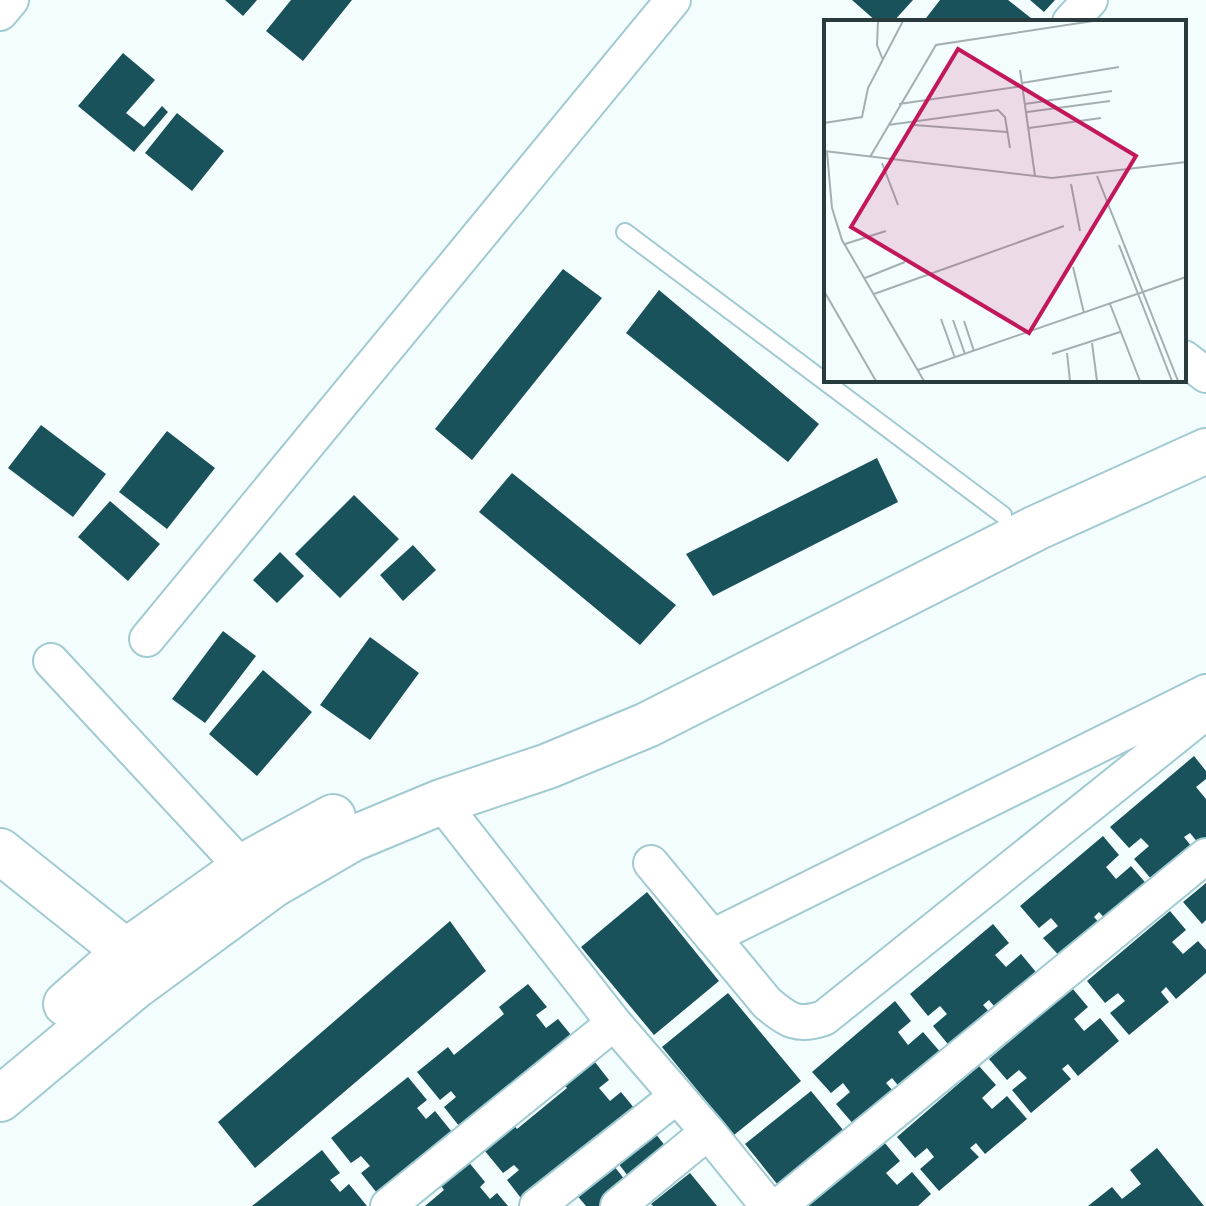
<svg xmlns="http://www.w3.org/2000/svg" width="1206" height="1206" font-family="'Golos Text',sans-serif">
<style>
.building{fill:#19525b}
.lines{fill:none;stroke-linecap:round;stroke-linejoin:round}
.lane-casing{stroke:#a1cad2;stroke-width:20}
.street-casing{stroke:#a1cad2;stroke-width:38}
.secondary-casing{stroke:#a1cad2;stroke-width:48}
.lane{stroke:#fff;stroke-width:16}
.street{stroke:#fff;stroke-width:34}
.secondary{stroke:#fff;stroke-width:44}
.inset-road{fill:none;stroke:#a3afb1;stroke-width:2}
.view{fill:#c2185b;fill-opacity:0.15;stroke:#c2185b;stroke-width:4}
.inset-edge{fill:none;stroke:#2a3b3e;stroke-width:4}
</style>
<rect width="100%" height="100%" fill="#f4fdfe"/>
<path class="building" d="M 225,0 L 257,0 L 243,16 Z
M 291,0 L 352,0 L 303,61 L 266,31 Z
M 852,0 L 913,0 L 893,22 L 877,22 Z
M 940,0 L 1008,0 L 1036,22 L 923,22 Z
M 1030,0 L 1055,0 L 1044,12 Z
M 123,53 L 155,80 L 126,113 L 144,127 L 162,106 L 168,112 L 134,152 L 78,106 Z
M 177,113 L 224,151 L 192,191 L 145,153 Z
M 563,269 L 602,298 L 472,460 L 435,429 Z
M 659,290 L 819,424 L 788,462 L 626,333 Z
M 41,425 L 106,474 L 73,517 L 8,468 Z
M 167,431 L 215,468 L 167,529 L 119,492 Z
M 877,458 L 898,502 L 713,596 L 686,554 Z
M 512,473 L 676,605 L 640,645 L 479,512 Z
M 354,495 L 399,539 L 340,598 L 295,554 Z
M 110,501 L 160,544 L 128,581 L 78,537 Z
M 413,545 L 436,570 L 403,601 L 380,575 Z
M 280,552 L 304,576 L 277,603 L 253,580 Z
M 223,631 L 256,656 L 205,723 L 172,699 Z
M 370,637 L 419,673 L 370,740 L 320,705 Z
M 263,670 L 312,712 L 257,776 L 209,734 Z
M 1194,756 L 1206,771 L 1206,779 L 1196,787 L 1206,799 L 1206,838 L 1199,844 L 1190,833 L 1184,837 L 1192,847 L 1153,881 L 1134,859 L 1149,846 L 1141,838 L 1129,848 L 1110,827 Z
M 1103,836 L 1119,855 L 1106,867 L 1116,879 L 1131,866 L 1150,888 L 1109,923 L 1099,912 L 1094,917 L 1102,926 L 1063,960 L 1043,938 L 1058,926 L 1051,918 L 1039,928 L 1020,906 Z
M 1206,883 L 1206,920 L 1202,924 L 1183,902 Z
M 647,892 L 719,981 L 654,1035 L 581,947 Z
M 1170,911 L 1186,930 L 1172,942 L 1183,954 L 1198,941 L 1206,950 L 1206,973 L 1176,999 L 1166,987 L 1161,992 L 1169,1002 L 1129,1035 L 1110,1013 L 1125,1001 L 1118,993 L 1105,1003 L 1087,981 Z
M 450,921 L 486,971 L 255,1168 L 218,1122 Z
M 993,924 L 1009,943 L 995,955 L 1006,967 L 1021,954 L 1040,977 L 999,1012 L 989,1000 L 983,1005 L 992,1015 L 952,1049 L 933,1026 L 947,1014 L 940,1006 L 928,1016 L 910,994 Z
M 528,984 L 547,1007 L 536,1015 L 546,1028 L 558,1019 L 576,1041 L 467,1136 L 444,1107 L 456,1097 L 451,1091 L 440,1100 L 417,1072 L 448,1047 L 454,1055 L 504,1014 L 499,1007 Z
M 1072,988 L 1088,1007 L 1074,1019 L 1084,1031 L 1100,1018 L 1119,1041 L 1078,1076 L 1068,1064 L 1062,1069 L 1071,1079 L 1031,1113 L 1012,1090 L 1027,1078 L 1019,1070 L 1007,1080 L 989,1059 Z
M 728,993 L 801,1081 L 734,1135 L 662,1047 Z
M 895,1001 L 911,1021 L 898,1032 L 908,1045 L 923,1032 L 942,1054 L 901,1089 L 892,1078 L 886,1083 L 894,1092 L 855,1126 L 836,1104 L 850,1092 L 843,1083 L 831,1093 L 812,1072 Z
M 591,1057 L 609,1080 L 599,1088 L 610,1101 L 621,1092 L 639,1114 L 527,1206 L 507,1180 L 519,1170 L 514,1165 L 503,1173 L 480,1145 L 511,1121 L 517,1129 L 567,1088 L 561,1081 Z
M 979,1066 L 996,1085 L 982,1098 L 992,1109 L 1007,1096 L 1027,1119 L 985,1154 L 976,1143 L 970,1148 L 979,1157 L 939,1191 L 920,1169 L 934,1157 L 927,1148 L 915,1158 L 897,1137 Z
M 408,1077 L 427,1100 L 417,1108 L 426,1119 L 435,1111 L 456,1137 L 381,1198 L 361,1173 L 370,1166 L 361,1156 L 351,1163 L 331,1138 Z
M 811,1091 L 848,1136 L 782,1190 L 745,1144 Z
M 647,1123 L 674,1157 L 636,1186 L 610,1153 Z
M 884,1142 L 900,1161 L 886,1173 L 897,1185 L 912,1172 L 931,1194 L 918,1206 L 808,1206 Z
M 1157,1148 L 1204,1206 L 1088,1206 L 1112,1187 L 1122,1199 L 1141,1184 L 1130,1170 Z
M 322,1150 L 340,1173 L 330,1180 L 340,1192 L 349,1184 L 367,1206 L 252,1206 Z
M 606,1156 L 633,1190 L 613,1206 L 586,1206 L 569,1186 Z
M 467,1160 L 485,1182 L 480,1187 L 490,1199 L 497,1193 L 508,1206 L 425,1206 L 444,1190 L 439,1183 Z
M 690,1173 L 717,1206 L 653,1206 L 651,1204 Z"/>
<g class="lines">
<defs>
<path id="lane" d="M 625,232 L 1003,515"/>
<path id="street" d="M 0,13 L 11,0
M 1070,22 L 1090,0
M 1184,358 L 1206,375
M 147,639 L 673,0
M 51,661 L 243,868
M 441,802 L 614,1023 L 708,1132 L 768,1206
M 651,863 L 767,1003 C 788,1021 798,1027 824,1018 L 1206,712
M 712,937 L 1206,692
M 388,1206 L 614,1023
M 537,1206 L 677,1096
M 618,1206 L 708,1132
M 779,1206 L 1206,856"/>
<path id="secondary" d="M 0,851 L 148,969
M 66,1004 L 125,952 L 256,859 L 333,817
M 0,1099 L 133,988 L 273,885 L 352,839 L 441,802 L 548,766 L 647,725 L 1036,528 L 1206,451"/>
</defs>
<use href="#lane" class="lane-casing"/>
<use href="#street" class="street-casing"/>
<use href="#secondary" class="secondary-casing"/>
<use href="#lane" class="lane"/>
<use href="#street" class="street"/>
<use href="#secondary" class="secondary"/>
</g>
<g transform="translate(824 20)">
<rect width="362" height="362" fill="#f4fdfe"/>
<path class="inset-road" d="M 54,1 L 53,25 L 59,40M 196,50 L 211,156M 198,63 L 295,47M 75,84 L 199,66M 201,84 L 288,71M 203,92 L 286,81M 0,103 L 38,97 L 44,68 L 79,1M 64,105 L 174,90 L 181,97 L 186,128M 90,105 L 183,112M 205,108 L 277,98M 0,131 L 228,158 L 362,142M 3,132 L 8,188 L 18,220 L 100,361M 46,137 L 112,25 L 269,1M 58,143 L 74,185M 273,156 L 354,361M 247,164 L 256,211M 21,224 L 62,211M 295,225 L 348,361M 249,247 L 260,293M 41,258 L 81,242M 0,271 L 52,361M 50,274 L 240,206M 286,284 L 316,361M 117,299 L 131,338M 129,300 L 141,334M 140,301 L 150,331M 268,323 L 273,361M 243,333 L 246,361M 228,334 L 296,312M 94,350 L 362,257"/>
<path class="view" d="M 134,29 L 312,136 L 205,313 L 27,207 Z"/>
<rect width="362" height="362" class="inset-edge"/>
</g>
</svg>
